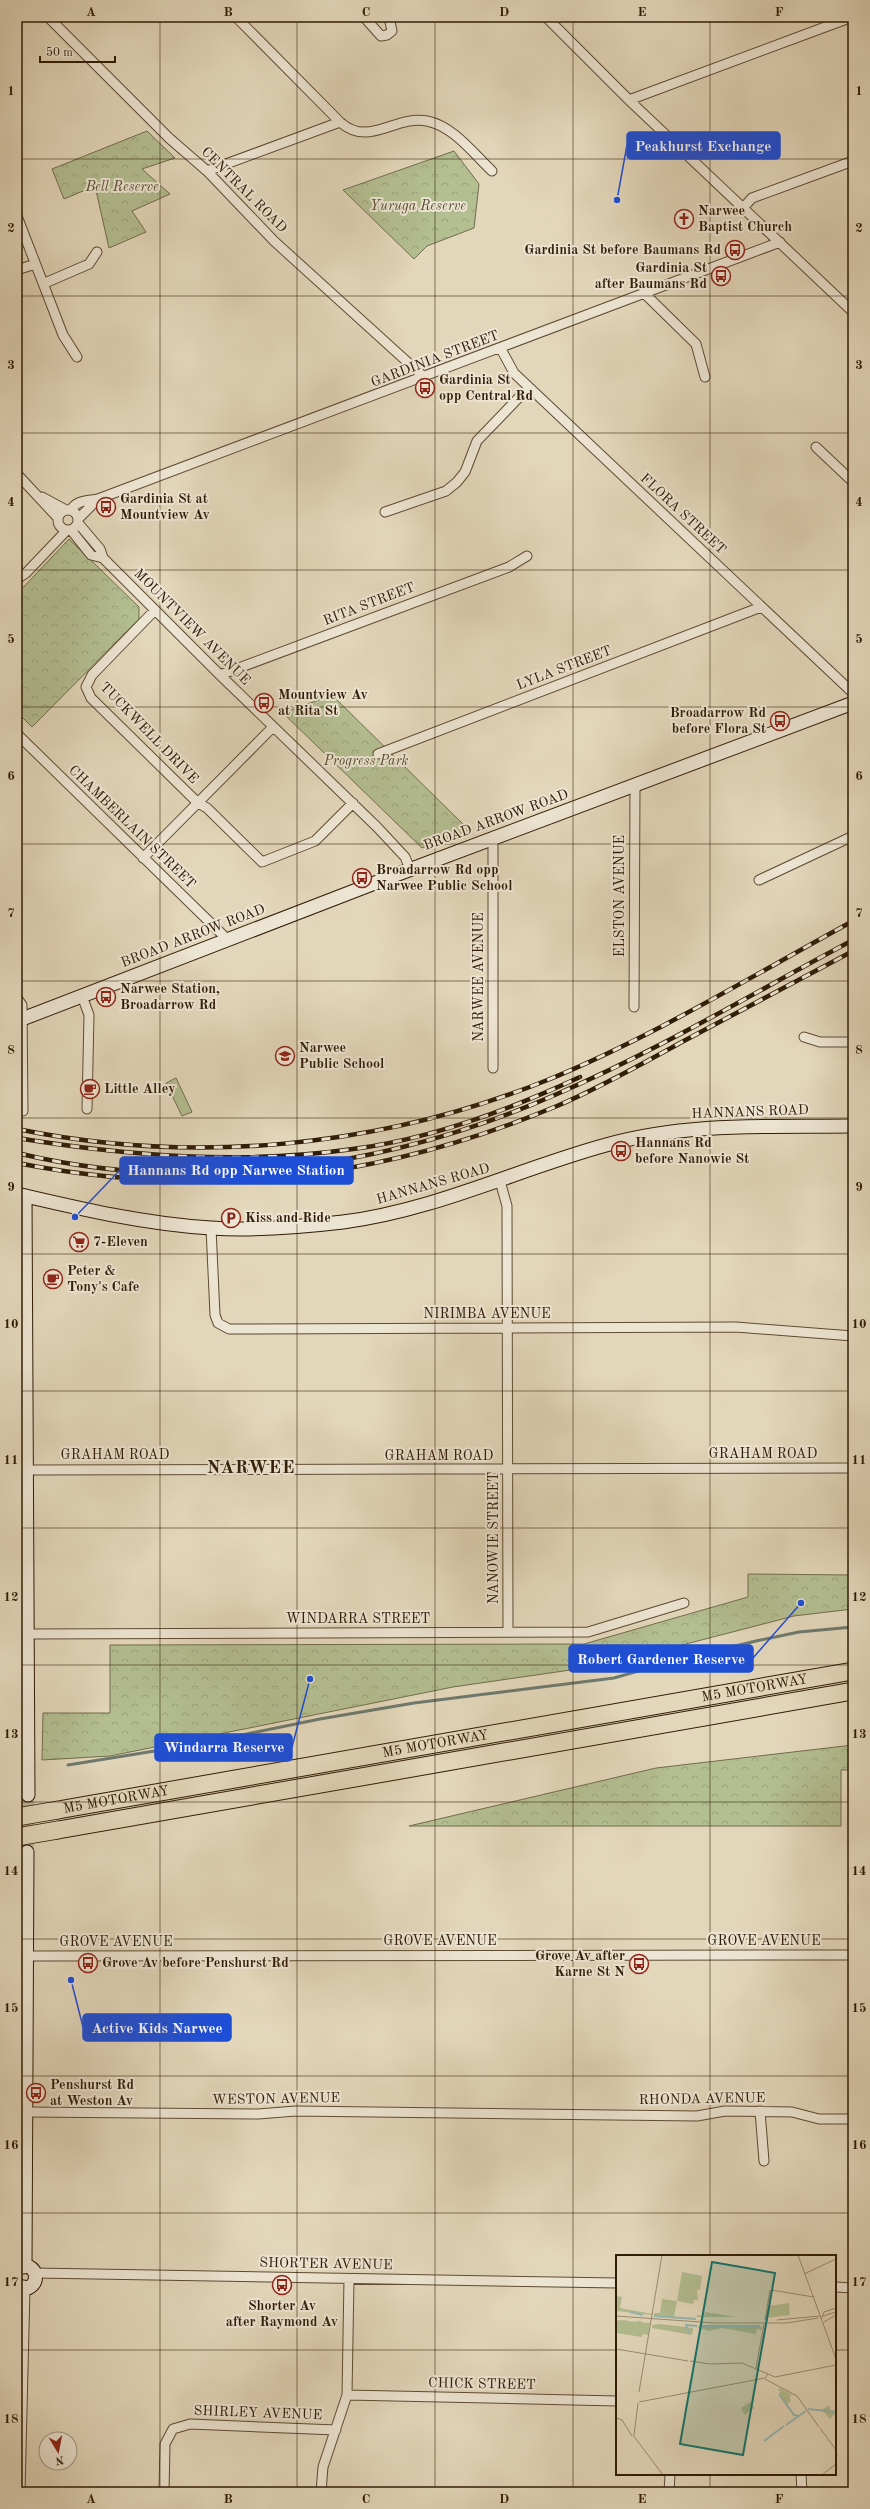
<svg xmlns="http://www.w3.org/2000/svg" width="870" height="2509" font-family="'Old Standard TT',serif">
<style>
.park{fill:url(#park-crowns);stroke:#726d4c}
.pitch{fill:#b3be91;stroke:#726d4c}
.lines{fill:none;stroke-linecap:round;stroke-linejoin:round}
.stream{stroke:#6d7a6e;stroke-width:3}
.secondary-tunnel{stroke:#bfb297;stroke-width:13;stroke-dasharray:13 6;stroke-linecap:butt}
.street-casing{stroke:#5d4b33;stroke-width:11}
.secondary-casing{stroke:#301c06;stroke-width:15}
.highway-casing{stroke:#301c06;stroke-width:19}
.street{stroke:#ede5d3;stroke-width:9}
.secondary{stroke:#ede5d3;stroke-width:13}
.highway{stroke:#e3d7bb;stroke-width:17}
.rail-casing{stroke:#301c06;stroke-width:4.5}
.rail{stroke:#ede5d3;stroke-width:3;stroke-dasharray:9;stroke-linecap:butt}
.highway-bridge-casing{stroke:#301c06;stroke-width:19;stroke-linecap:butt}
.highway-bridge{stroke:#e3d7bb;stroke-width:17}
.grid{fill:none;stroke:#301c06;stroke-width:1;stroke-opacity:0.55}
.labels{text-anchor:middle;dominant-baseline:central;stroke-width:4;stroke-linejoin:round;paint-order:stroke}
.park-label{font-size:14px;font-style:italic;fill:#574d30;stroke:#ede5d3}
.street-label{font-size:14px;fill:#301c06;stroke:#ede5d3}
.poi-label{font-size:14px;font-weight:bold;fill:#301c06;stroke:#ede5d3;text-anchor:start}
.district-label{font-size:18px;font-weight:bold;letter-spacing:1px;fill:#301c06;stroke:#ede5d3}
.inset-river{fill:none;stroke:#96b9b4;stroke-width:2}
.inset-road{fill:none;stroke:#9b8c73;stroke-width:1}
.view{fill:#0f766e;fill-opacity:0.15;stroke:#0f766e;stroke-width:2}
.inset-edge{fill:none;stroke:#301c06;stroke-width:2}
.leader{fill:none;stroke:#1d4ed8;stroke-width:1.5}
.callout-dot{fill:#1d4ed8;stroke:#ede5d3;stroke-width:1.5}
.callout{fill:#1d4ed8;stroke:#1d4ed8;stroke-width:1.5}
.callout-label{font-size:15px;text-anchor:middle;font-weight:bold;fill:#fff}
.neatline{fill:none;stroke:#301c06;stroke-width:1.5}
.grid-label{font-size:13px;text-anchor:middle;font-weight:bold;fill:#301c06}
</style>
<defs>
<pattern id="park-crowns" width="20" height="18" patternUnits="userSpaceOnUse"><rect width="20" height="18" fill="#b3be91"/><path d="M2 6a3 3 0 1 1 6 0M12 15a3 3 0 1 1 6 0" fill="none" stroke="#9aa37c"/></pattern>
</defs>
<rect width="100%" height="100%" fill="#e3d7bb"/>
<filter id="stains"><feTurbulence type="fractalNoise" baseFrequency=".005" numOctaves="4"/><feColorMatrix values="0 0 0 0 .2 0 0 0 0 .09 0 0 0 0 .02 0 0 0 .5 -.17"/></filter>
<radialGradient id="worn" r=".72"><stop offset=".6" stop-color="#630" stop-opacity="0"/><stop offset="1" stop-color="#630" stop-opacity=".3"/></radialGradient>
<path class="park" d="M 147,131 L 175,158 L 142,169 L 170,194 L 132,211 L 146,232 L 109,248 L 95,186 L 64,199 L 52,169 Z
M 454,151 L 479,184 L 474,228 L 427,246 L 414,259 L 343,190 Z
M 69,539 L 139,607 L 139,619 L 32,727 L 17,712 L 17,594 Z
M 332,695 L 469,830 L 422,848 L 283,713 Z
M 748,1574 L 853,1575 L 853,1609 L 794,1616 L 605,1665 L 453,1687 L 110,1756 L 42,1760 L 43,1713 L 110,1713 L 110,1645 L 584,1644 L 748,1597 Z
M 853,1745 L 853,1770 L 841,1770 L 841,1826 L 409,1826 L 656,1768 Z"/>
<path class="pitch" d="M 176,1078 L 192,1112 L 182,1116 L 166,1083 Z"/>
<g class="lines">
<path class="stream" d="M 68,1765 L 198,1744 L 320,1719 L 414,1703 L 614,1678 L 673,1661 L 756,1641 L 799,1632 L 853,1627"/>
<path class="secondary-tunnel" d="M 27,1852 L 28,1795"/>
<defs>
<path id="street" d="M 48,17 L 169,138 L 207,171 L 274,241 L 425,378
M 236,17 L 340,122
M 364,17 L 381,36 L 387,35 L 392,31 L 389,17
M 546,17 L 631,102 L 853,312
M 629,100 L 852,17
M 207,171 L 340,122 C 369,148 394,115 427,121 C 453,126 473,153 492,171
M 743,208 L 752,198 L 853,161
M 17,216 L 63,335 L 77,357
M 17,270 L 35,264
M 45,283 L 89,264 L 97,252
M 645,294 L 696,344 L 705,377
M 501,349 L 514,373 L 853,693
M 816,447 L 853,482
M 17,474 L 58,518
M 42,497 L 66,510
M58 520a10 10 0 1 1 20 0a10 10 0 1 1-20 0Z
M 71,510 C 76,500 88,501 98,499 L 780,242
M 385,512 L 446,491 L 457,482 L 465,472 L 477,441 L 529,387
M 78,519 L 98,499
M 78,523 L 100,549 L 103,558 L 220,675 L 377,827 L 405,857 L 410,869
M 71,530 L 91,555 L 103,558
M 17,579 L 26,573 L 67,530
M 155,610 L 92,675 L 86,687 L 91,698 L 198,803 L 207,808 L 262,862 L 315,841 L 353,803
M 220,675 L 509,567 L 527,556
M 17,734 L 227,939
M 378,754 L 761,607
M 493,839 L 493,1068
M 143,858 L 273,727
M 759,880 L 853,836
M 82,996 L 89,1015 L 87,1109
M 17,998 L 22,1005 L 23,1111
M 634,1007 L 635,785
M 804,1037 L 820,1042 L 853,1042
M 500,1181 L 507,1206 L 508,1632
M 211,1228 L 215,1315 L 218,1323 L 229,1329 L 736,1327 L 853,1336
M 17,1368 L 25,1368
M 26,1470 L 853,1468
M 27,1634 L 588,1632 L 684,1603
M 26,1956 L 853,1955
M 760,2111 L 764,2161
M 26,2112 L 258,2114 L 296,2111 L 697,2116 L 725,2111 L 792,2112 L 819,2119 L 853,2119
M 35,2273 L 617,2283
M 835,2287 L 853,2288
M 347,2395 L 617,2401
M 801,2474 L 802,2492
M 20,2492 L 25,2288
M 164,2492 L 165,2444 L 173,2429 L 190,2424 L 336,2430
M 321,2492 L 323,2467 L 347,2395 L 349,2279
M 669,2492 L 670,2474"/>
<path id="secondary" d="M 17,1021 L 393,876 L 853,703
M 17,1194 C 81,1209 145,1224 211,1228 C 255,1231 300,1227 343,1222 C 436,1210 518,1169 606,1145 C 687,1122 770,1127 853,1126
M 25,1196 L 28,1795
M 25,2265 L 27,1852
M 17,2286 L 28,2288 C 38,2283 38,2271 28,2266 L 17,2268"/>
<g id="highway">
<path id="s1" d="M 58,1810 L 853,1671"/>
<path d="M 58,1830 L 853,1691"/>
</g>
</defs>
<use href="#street" class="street-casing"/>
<use href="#secondary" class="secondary-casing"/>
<use href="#highway" class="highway-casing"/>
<use href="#street" class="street"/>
<use href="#secondary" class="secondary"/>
<use href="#highway" class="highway"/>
<defs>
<path id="rail" d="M 17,1129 C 193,1165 378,1148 545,1081 C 651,1038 752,976 853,921
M 17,1138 C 128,1156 241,1165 353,1149 C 431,1139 509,1110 580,1077
M 17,1153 C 195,1196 390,1168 557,1094 C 659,1050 755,992 853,940
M 17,1163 C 207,1200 379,1180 557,1106 C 599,1088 640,1065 680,1043 C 738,1012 795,982 853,951"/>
</defs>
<use href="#rail" class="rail-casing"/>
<use href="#rail" class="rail"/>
<defs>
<path id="highway-bridge" d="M 17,1817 L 58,1810
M 17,1837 L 58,1830"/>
</defs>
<use href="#highway-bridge" class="highway-bridge-casing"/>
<use href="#highway-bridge" class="highway-bridge"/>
</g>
<path class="grid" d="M 160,17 L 160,2492M 297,17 L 297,2492M 435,17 L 435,2492M 573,17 L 573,2492M 710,17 L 710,2256M 17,159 L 853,159M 17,296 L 853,296M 17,433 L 853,433M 17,570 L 853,570M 17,707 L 853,707M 17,844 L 853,844M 17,981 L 853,981M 17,1118 L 853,1118M 17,1254 L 853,1254M 17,1391 L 853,1391M 17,1528 L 853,1528M 17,1665 L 853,1665M 17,1802 L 853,1802M 17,1939 L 853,1939M 17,2076 L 853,2076M 17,2213 L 853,2213M 17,2350 L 617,2350M 835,2350 L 853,2350M 710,2474 L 710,2492"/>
<defs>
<symbol id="church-ring" viewBox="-11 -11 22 22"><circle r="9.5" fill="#ede5d3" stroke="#8f2418" stroke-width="1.5"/><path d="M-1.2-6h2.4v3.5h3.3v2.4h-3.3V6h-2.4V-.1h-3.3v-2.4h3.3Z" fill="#8f2418"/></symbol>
<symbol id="bus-ring" viewBox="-11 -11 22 22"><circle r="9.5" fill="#ede5d3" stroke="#8f2418" stroke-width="1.5"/><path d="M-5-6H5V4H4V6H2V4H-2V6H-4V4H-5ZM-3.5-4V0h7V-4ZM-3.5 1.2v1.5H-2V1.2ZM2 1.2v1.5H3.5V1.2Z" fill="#8f2418"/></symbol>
<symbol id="school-ring" viewBox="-11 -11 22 22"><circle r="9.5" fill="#ede5d3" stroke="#8f2418" stroke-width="1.5"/><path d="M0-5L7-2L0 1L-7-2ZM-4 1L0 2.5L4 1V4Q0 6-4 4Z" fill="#8f2418"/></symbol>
<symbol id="cafe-ring" viewBox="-11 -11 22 22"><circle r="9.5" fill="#ede5d3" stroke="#8f2418" stroke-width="1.5"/><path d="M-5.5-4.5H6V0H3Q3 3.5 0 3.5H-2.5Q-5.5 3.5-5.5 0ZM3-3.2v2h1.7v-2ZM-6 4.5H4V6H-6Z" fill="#8f2418"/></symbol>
<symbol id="parking-ring" viewBox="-11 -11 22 22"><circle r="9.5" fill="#ede5d3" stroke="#8f2418" stroke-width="1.5"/><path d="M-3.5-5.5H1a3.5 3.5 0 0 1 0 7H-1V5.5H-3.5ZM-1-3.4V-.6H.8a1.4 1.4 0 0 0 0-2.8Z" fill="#8f2418"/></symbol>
<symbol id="supermarket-ring" viewBox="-11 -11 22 22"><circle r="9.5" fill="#ede5d3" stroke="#8f2418" stroke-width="1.5"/><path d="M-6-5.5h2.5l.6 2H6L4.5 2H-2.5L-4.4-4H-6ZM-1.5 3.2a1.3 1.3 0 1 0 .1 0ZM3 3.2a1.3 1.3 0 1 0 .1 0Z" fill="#8f2418"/></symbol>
</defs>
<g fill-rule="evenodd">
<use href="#church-ring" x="673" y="208" width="22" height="22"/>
<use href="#bus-ring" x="724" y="239" width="22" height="22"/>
<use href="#bus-ring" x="710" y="265" width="22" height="22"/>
<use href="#bus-ring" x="414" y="377" width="22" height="22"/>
<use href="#bus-ring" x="95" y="496" width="22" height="22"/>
<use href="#bus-ring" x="253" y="692" width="22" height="22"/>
<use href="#bus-ring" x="769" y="710" width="22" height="22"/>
<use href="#bus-ring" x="351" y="867" width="22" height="22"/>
<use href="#bus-ring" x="95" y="986" width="22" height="22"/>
<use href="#school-ring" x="274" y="1045" width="22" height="22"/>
<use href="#cafe-ring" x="79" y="1078" width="22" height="22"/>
<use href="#bus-ring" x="610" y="1140" width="22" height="22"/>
<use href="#parking-ring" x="220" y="1207" width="22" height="22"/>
<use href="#supermarket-ring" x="68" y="1231" width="22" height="22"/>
<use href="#cafe-ring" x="42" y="1268" width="22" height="22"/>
<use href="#bus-ring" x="77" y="1952" width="22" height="22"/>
<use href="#bus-ring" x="628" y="1953" width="22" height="22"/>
<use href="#bus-ring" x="25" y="2082" width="22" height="22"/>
<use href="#bus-ring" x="271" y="2274" width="22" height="22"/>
</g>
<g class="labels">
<g class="park-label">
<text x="122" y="187">Bell Reserve</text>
<text x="418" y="206">Yuruga Reserve</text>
<text x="366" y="761">Progress Park</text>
</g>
<g class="street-label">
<text transform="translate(244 190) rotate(45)">CENTRAL ROAD</text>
<text transform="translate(435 359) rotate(-21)">GARDINIA STREET</text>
<text transform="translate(683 514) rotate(43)">FLORA STREET</text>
<text transform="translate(369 604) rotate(-21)">RITA STREET</text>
<text transform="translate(192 627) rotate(45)">MOUNTVIEW AVENUE</text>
<text transform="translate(564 668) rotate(-21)">LYLA STREET</text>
<text transform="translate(149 733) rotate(46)">TUCKWELL DRIVE</text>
<text transform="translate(496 820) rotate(-20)">BROAD ARROW ROAD</text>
<text transform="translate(132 827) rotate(44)">CHAMBERLAIN STREET</text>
<text transform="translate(620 896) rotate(-90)">ELSTON AVENUE</text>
<text transform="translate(193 936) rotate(-21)">BROAD ARROW ROAD</text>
<text transform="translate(479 977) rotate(-90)">NARWEE AVENUE</text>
<text transform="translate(750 1112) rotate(-2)">HANNANS ROAD</text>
<text transform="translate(433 1184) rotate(-16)">HANNANS ROAD</text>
<text x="487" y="1314">NIRIMBA AVENUE</text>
<text x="763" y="1454">GRAHAM ROAD</text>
<text x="115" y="1455">GRAHAM ROAD</text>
<text x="439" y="1456">GRAHAM ROAD</text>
<text transform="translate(494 1538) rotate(-90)">NANOWIE STREET</text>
<text x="358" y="1619">WINDARRA STREET</text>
<text stroke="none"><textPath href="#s1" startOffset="707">M5 MOTORWAY</textPath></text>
<text stroke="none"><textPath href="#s1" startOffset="383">M5 MOTORWAY</textPath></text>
<text stroke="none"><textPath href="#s1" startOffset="59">M5 MOTORWAY</textPath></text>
<text x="440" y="1941">GROVE AVENUE</text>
<text x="764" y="1941">GROVE AVENUE</text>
<text x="116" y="1942">GROVE AVENUE</text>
<text transform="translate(276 2099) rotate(-1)">WESTON AVENUE</text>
<text transform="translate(702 2099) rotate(-1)">RHONDA AVENUE</text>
<text transform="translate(326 2264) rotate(1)">SHORTER AVENUE</text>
<text transform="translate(482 2384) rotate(1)">CHICK STREET</text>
<text transform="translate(258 2413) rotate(2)">SHIRLEY AVENUE</text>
</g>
<g class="poi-label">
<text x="698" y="211">Narwee<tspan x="698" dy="16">Baptist Church</tspan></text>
<text x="721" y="250" text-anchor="end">Gardinia St before Baumans Rd</text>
<text x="707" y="268" text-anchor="end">Gardinia St<tspan x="707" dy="16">after Baumans Rd</tspan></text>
<text x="439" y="380">Gardinia St<tspan x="439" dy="16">opp Central Rd</tspan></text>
<text x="120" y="499">Gardinia St at<tspan x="120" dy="16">Mountview Av</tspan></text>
<text x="278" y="695">Mountview Av<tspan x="278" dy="16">at Rita St</tspan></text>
<text x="766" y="713" text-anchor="end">Broadarrow Rd<tspan x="766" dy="16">before Flora St</tspan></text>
<text x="376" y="870">Broadarrow Rd opp<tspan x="376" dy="16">Narwee Public School</tspan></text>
<text x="120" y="989">Narwee Station,<tspan x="120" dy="16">Broadarrow Rd</tspan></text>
<text x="299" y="1048">Narwee<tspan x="299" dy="16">Public School</tspan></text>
<text x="104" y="1089">Little Alley</text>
<text x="635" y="1143">Hannans Rd<tspan x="635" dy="16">before Nanowie St</tspan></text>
<text x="245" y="1218">Kiss and Ride</text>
<text x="93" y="1242">7-Eleven</text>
<text x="67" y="1271">Peter &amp;<tspan x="67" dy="16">Tony's Cafe</tspan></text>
<text x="625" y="1956" text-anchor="end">Grove Av after<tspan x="625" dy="16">Karne St N</tspan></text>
<text x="102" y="1963">Grove Av before Penshurst Rd</text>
<text x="50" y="2085">Penshurst Rd<tspan x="50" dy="16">at Weston Av</tspan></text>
<text x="282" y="2306" text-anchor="middle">Shorter Av<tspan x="282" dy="16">after Raymond Av</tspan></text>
</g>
<g class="district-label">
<text x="251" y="1468">NARWEE</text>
</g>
</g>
<g transform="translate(616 2255)">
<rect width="220" height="220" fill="#e3d7bb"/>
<path d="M 66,17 L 86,21 L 84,35 L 81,35 L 82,45 L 78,45 L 77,49 L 61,46 L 58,62 L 38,60 L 38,58 L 44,58 L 46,44 L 61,46 ZM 0,41 L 6,42 L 4,53 L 36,59 L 36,60 L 0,56 ZM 173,48 L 174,60 L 150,63 L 152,51 ZM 89,57 L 121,62 L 80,62 L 82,60 L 88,61 ZM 0,65 L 34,68 L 32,80 L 27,79 L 26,82 L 0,78 ZM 44,69 L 77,73 L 76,80 L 36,73 L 36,70 ZM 80,72 L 141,71 L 146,72 L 146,75 L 141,74 L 140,79 L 106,73 L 93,76 ZM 164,133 L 176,140 L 173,142 L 175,146 L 171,149 L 163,138 L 166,136 L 162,136 ZM 134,147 L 138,153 L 129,160 L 125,153 ZM 213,150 L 214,154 L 220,157 L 214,164 L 208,157 L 204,156 Z" fill="#b3be91"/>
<path d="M1 72a7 7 0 1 1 14 0a7 7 0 1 1-14 0ZM17 72a6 6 0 1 1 12 0a6 6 0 1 1-12 0Z" fill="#b3be91"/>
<path class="inset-river" d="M 14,57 L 27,60M 38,61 L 80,64M 83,71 L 144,71M 73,78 L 70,70 L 81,71M 163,139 L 178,160 L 183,161M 192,154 L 220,157M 170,170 L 190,156M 148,186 L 168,171"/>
<path class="inset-road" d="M 182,0 L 220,104M 188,19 L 220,4M 155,35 L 198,42M 0,61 L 98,68 L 171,68 L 202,63M 207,61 L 220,57M 205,64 L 208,57 L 220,53M 149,65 L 154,35M 161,65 L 204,61M 208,67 L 220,60M 0,94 L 72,106M 74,106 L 94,109 L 126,108 L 159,122 L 220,110M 140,113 L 148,69M 149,124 L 181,141 L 203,172M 23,137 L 46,0M 23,147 L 149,123 L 152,119M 0,163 L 6,165 L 16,181M 204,173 L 220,195M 17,180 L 47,220M 18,180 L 22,148M 206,220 L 220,209"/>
<path class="view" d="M 96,7 L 159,18 L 127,200 L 64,189 Z"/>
<rect width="220" height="220" class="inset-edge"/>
</g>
<path class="leader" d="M617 200L627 145M75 1217L120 1170M801 1603L753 1658M310 1679L292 1747M71 1980L83 2027"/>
<g class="callout-dot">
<circle cx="617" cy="200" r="4"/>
<circle cx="75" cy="1217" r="4"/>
<circle cx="801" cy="1603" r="4"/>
<circle cx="310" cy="1679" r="4"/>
<circle cx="71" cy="1980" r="4"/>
</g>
<g class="callout">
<rect x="627" y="132" width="153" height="27" rx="4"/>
<rect x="120" y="1157" width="233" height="27" rx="4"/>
<rect x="569" y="1645" width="184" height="27" rx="4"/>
<rect x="155" y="1734" width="137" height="27" rx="4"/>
<rect x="83" y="2014" width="148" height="27" rx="4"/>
</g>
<g class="callout-label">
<text x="703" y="151">Peakhurst Exchange</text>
<text x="236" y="1175">Hannans Rd opp Narwee Station</text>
<text x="661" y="1664">Robert Gardener Reserve</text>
<text x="224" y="1752">Windarra Reserve</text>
<text x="157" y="2033">Active Kids Narwee</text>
</g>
<rect width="870" height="2509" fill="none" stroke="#e3d7bb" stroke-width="44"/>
<g transform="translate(58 2451) rotate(170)"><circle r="19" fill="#ede5d3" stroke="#a19581"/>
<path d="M0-3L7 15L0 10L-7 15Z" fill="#8f2418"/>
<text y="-6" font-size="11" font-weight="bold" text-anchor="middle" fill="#301c06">N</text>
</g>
<path d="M40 56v6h75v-6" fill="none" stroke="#301c06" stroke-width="2"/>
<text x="46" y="56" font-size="12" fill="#301c06" stroke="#ede5d3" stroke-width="3" paint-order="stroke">50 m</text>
<rect x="22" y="22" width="826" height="2465" class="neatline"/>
<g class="grid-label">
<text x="91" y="16">A</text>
<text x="228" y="16">B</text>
<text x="366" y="16">C</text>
<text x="504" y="16">D</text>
<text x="642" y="16">E</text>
<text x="779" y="16">F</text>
<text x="11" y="95">1</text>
<text x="859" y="95">1</text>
<text x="11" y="232">2</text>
<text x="859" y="232">2</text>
<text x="11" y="369">3</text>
<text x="859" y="369">3</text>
<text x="11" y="506">4</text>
<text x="859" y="506">4</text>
<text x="11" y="643">5</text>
<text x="859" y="643">5</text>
<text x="11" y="780">6</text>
<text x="859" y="780">6</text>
<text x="11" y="917">7</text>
<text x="859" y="917">7</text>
<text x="11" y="1054">8</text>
<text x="859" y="1054">8</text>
<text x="11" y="1191">9</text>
<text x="859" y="1191">9</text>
<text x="11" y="1328">10</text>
<text x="859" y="1328">10</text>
<text x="11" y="1464">11</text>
<text x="859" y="1464">11</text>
<text x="11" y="1601">12</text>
<text x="859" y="1601">12</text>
<text x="11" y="1738">13</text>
<text x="859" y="1738">13</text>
<text x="11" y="1875">14</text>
<text x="859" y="1875">14</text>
<text x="11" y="2012">15</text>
<text x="859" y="2012">15</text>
<text x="11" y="2149">16</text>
<text x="859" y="2149">16</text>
<text x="11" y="2286">17</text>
<text x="859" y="2286">17</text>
<text x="11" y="2423">18</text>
<text x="859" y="2423">18</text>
<text x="91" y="2503">A</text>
<text x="228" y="2503">B</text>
<text x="366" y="2503">C</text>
<text x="504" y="2503">D</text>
<text x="642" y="2503">E</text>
<text x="779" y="2503">F</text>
</g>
<rect width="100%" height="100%" filter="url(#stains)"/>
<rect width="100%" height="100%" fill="url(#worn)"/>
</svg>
